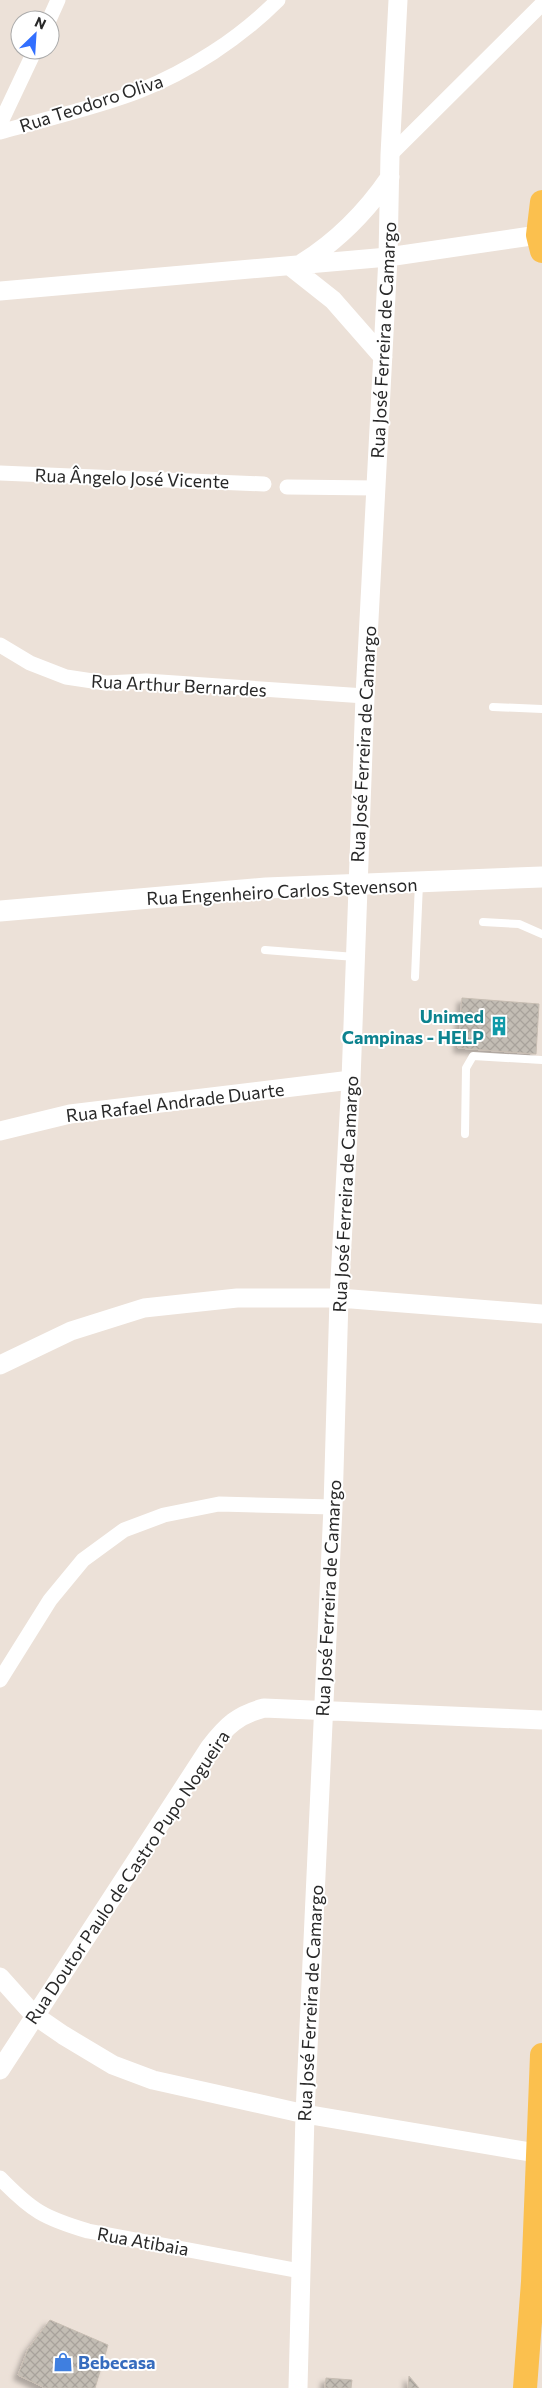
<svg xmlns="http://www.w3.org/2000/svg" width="542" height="2388" font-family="Commissioner,sans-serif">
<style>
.building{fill:url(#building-cross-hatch);stroke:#c7bdb2;filter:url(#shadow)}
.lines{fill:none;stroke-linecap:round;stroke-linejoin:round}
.service{stroke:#fff;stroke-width:8}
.minor{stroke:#fff;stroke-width:15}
.tertiary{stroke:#fff;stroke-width:19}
.secondary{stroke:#fff;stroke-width:21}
.primary{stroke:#fbc04e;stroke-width:24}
.labels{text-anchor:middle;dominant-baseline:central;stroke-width:4;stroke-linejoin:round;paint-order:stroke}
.street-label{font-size:18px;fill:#282828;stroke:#fff}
.culture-label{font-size:18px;font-weight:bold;fill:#0d838f;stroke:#fff;text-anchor:end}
.shop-label{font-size:18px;font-weight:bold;fill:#366cbe;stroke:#fff;text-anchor:start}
</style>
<defs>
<pattern id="building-cross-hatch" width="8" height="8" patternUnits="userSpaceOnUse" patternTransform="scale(1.25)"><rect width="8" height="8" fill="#c3bdb4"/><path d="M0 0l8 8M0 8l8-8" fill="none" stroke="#a8a29b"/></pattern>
<filter id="shadow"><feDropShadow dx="-4.5" dy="4.5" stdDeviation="2.5" flood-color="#0004"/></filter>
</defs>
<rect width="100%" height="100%" fill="#ece1d8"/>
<path class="building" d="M 462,998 L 539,1004 L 536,1054 L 458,1048 Z
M 50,2320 L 108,2345 L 95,2388 L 45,2388 L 18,2375 L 28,2349 Z
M 409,2376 L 419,2388 L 408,2388 Z
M 326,2378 L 352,2380 L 351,2388 L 325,2388 Z"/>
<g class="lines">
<path class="service" d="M 493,707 L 542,709
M 483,922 L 519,924 L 542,934
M 265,950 L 355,957
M 415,977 L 419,883
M 465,1134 L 466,1068 L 473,1056 L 542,1060"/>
<path class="minor" d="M 49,20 L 58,0
M 0,124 L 35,50
M 0,132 C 45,119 95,108 139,91 C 189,71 239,39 278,0
M 390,155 L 542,4
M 0,473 L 264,484
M 287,487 L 376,488
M 0,645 L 30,663 L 66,677 L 106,683 L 146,681 L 365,696
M 0,1680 L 50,1600 L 83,1560 L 124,1530 L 164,1515 L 219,1504 L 333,1507
M 0,2178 C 32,2211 44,2218 88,2231 L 300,2271"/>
<path class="tertiary" d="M 302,263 C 339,240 366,212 390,177
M 290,266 L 333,300 L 383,357
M 0,291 L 388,257 L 538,235
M 0,1131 L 70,1114 L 351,1080
M 0,1365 L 71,1331 L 144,1308 L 237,1298 L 339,1298 L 542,1314
M 0,1977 L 34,2015 L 63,2035 L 113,2065 L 153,2080 L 305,2114 L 542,2154
M 0,2070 L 210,1747 C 227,1725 238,1715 264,1708 L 542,1720
M 298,2388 L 305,2114 L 333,1507 L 339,1298 L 351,1080 L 365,696 L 388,257 L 390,155 L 398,0"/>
<path class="secondary" d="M 0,911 L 266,888 L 542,877"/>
<path class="primary" d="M 542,202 L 538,235 L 542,251
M 525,2388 L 533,2282 L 542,2055"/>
</g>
<defs>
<symbol id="building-bare" viewBox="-9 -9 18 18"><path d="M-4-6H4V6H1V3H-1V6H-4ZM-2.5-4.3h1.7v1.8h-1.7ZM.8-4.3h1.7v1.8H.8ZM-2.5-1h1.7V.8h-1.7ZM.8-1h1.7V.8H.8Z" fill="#0f9aa8" stroke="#fff" stroke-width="2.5" paint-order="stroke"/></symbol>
<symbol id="shop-bare" viewBox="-9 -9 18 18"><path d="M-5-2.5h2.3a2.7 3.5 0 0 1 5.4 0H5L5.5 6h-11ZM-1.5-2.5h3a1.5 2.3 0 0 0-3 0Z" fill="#3f7fe0" stroke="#fff" stroke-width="2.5" paint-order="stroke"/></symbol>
</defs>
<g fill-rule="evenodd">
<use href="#building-bare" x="485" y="1012" width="28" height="28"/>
<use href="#shop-bare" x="49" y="2348" width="28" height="28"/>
</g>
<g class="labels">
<g class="street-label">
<text transform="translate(91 103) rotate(-18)">Rua Teodoro Oliva</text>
<text transform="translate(383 340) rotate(-87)">Rua José Ferreira de Camargo</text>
<text transform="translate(132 478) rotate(2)">Rua Ângelo José Vicente</text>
<text transform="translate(179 685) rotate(3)">Rua Arthur Bernardes</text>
<text transform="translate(363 744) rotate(-87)">Rua José Ferreira de Camargo</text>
<text transform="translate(282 891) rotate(-3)">Rua Engenheiro Carlos Stevenson</text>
<text transform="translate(175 1102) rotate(-7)">Rua Rafael Andrade Duarte</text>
<text transform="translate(345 1194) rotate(-87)">Rua José Ferreira de Camargo</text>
<text transform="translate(328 1598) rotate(-87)">Rua José Ferreira de Camargo</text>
<text transform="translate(127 1877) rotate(-56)">Rua Doutor Paulo de Castro Pupo Nogueira</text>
<text transform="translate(310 2003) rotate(-87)">Rua José Ferreira de Camargo</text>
<text transform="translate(143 2241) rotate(10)">Rua Atibaia</text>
</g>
<g class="culture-label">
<text x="484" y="1016">Unimed<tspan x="484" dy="21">Campinas - HELP</tspan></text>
</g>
<g class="shop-label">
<text x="78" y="2362">Bebecasa</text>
</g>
</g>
<g transform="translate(35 35) rotate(25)"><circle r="24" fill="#ffffff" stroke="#a9a9a9"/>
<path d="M0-4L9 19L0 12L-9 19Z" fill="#326fff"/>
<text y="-8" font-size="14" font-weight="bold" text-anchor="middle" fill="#282828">N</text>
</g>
</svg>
